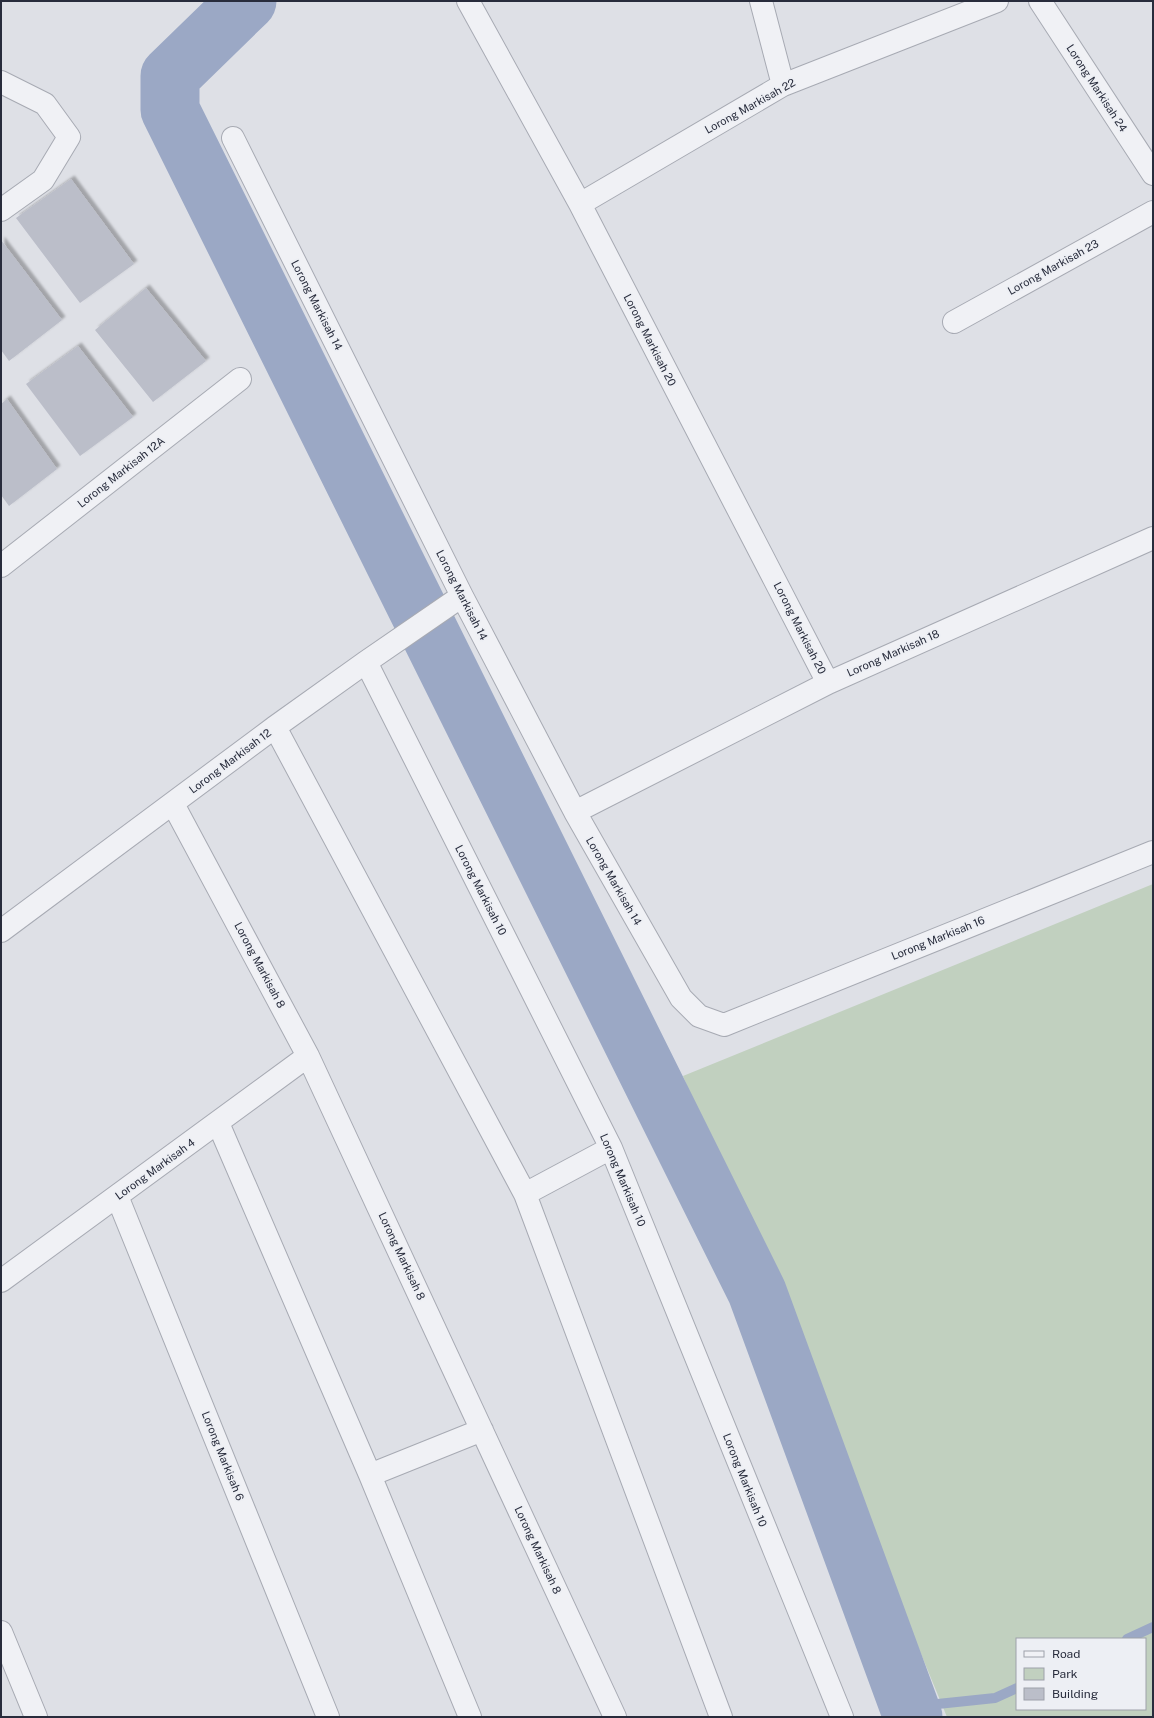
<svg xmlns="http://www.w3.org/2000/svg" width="1154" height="1718" font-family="'Public Sans',sans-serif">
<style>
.green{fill:#c1d0bf;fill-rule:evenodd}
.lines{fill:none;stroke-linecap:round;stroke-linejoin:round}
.stream{stroke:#9ba8c5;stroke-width:10}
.river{stroke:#9ba8c5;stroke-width:59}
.building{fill:#bbbec9;filter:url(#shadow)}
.minor-casing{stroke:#a7aab3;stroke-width:24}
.minor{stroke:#f0f1f5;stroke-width:22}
.labels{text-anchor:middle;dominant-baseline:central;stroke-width:3.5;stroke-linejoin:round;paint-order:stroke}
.street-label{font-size:11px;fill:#282c3c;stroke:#edeff4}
</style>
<defs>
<filter id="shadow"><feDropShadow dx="3.5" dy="-3.5" stdDeviation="1" flood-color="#0004"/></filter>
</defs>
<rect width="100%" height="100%" fill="#dee0e6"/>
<path class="green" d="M 1153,884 L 1153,1717 L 947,1717 L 683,1076 ZM 1017,1639 L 1145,1639 L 1145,1709 L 1017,1709 Z"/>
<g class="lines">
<path class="stream" d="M 1127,1639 L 1153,1627
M 909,1707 L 995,1698 L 1017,1688"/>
<path class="river" d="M 247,1 L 170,76 L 170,110 L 757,1292 L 913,1717"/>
</g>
<path class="building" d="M 71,179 L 134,264 L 80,303 L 16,218 Z
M 1,240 L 62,320 L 9,361 L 1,350 Z
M 146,288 L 206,361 L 153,402 L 95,330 Z
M 78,346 L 133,417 L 80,456 L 26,384 Z
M 7,399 L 57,469 L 9,506 L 1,495 L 1,404 Z"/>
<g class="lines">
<defs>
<path id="minor" d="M 468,1 L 580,204 L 828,683
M 761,1 L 783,85
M 1040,1 L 1153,174
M 1,82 L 45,104 L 69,137 L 43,180 L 1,210
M 233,138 L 462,596 L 575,812 L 681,998 L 699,1016 L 724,1025 L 1153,852
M 580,204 L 783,85 L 997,1
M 954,322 L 1153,212
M 1,566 L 240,379
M 366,662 L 611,1148 L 842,1717
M 275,727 L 525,1194 L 721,1717
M 173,804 L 308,1056 L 615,1717
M 575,812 L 828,683 L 1153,538
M 1,931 L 275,727 L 366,662 L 462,596
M 218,1123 L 370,1475 L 470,1717
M 525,1194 L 611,1148
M 117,1196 L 328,1717
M 1,1281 L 308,1056
M 370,1475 L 482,1430
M 1,1632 L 36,1717"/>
</defs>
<use href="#minor" class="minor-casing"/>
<use href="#minor" class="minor"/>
</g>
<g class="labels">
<g class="street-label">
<text transform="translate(1097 88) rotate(57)">Lorong Markisah 24</text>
<text transform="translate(750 106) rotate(-29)">Lorong Markisah 22</text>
<text transform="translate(1053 267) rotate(-29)">Lorong Markisah 23</text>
<text transform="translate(317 305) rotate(63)">Lorong Markisah 14</text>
<text transform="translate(650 340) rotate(63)">Lorong Markisah 20</text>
<text transform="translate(121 472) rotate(-38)">Lorong Markisah 12A</text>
<text transform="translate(462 595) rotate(63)">Lorong Markisah 14</text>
<text transform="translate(800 628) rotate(63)">Lorong Markisah 20</text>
<text transform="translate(893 653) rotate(-24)">Lorong Markisah 18</text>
<text transform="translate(230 761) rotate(-37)">Lorong Markisah 12</text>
<text transform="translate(614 881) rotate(60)">Lorong Markisah 14</text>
<text transform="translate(481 890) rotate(63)">Lorong Markisah 10</text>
<text transform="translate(938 938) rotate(-22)">Lorong Markisah 16</text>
<text transform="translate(260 965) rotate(62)">Lorong Markisah 8</text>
<text transform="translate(155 1169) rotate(-36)">Lorong Markisah 4</text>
<text transform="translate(623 1180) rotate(67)">Lorong Markisah 10</text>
<text transform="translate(402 1256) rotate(65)">Lorong Markisah 8</text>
<text transform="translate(223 1456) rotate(68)">Lorong Markisah 6</text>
<text transform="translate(745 1480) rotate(68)">Lorong Markisah 10</text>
<text transform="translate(538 1550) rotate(65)">Lorong Markisah 8</text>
</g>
</g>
<rect width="1154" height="1718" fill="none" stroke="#282c3c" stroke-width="4"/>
<rect x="1016" y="1638" width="130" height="72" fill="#edeff4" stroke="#9ea1aa"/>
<rect x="1024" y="1651" width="20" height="6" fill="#f0f1f5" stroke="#9ea1aa"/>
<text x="1052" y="1658" font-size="12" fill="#282c3c">Road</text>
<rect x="1024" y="1668" width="20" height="12" fill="#c1d0bf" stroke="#9ea1aa"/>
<text x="1052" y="1678" font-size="12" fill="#282c3c">Park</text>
<rect x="1024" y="1688" width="20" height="12" fill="#bbbec9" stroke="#9ea1aa"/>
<text x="1052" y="1698" font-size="12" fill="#282c3c">Building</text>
</svg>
